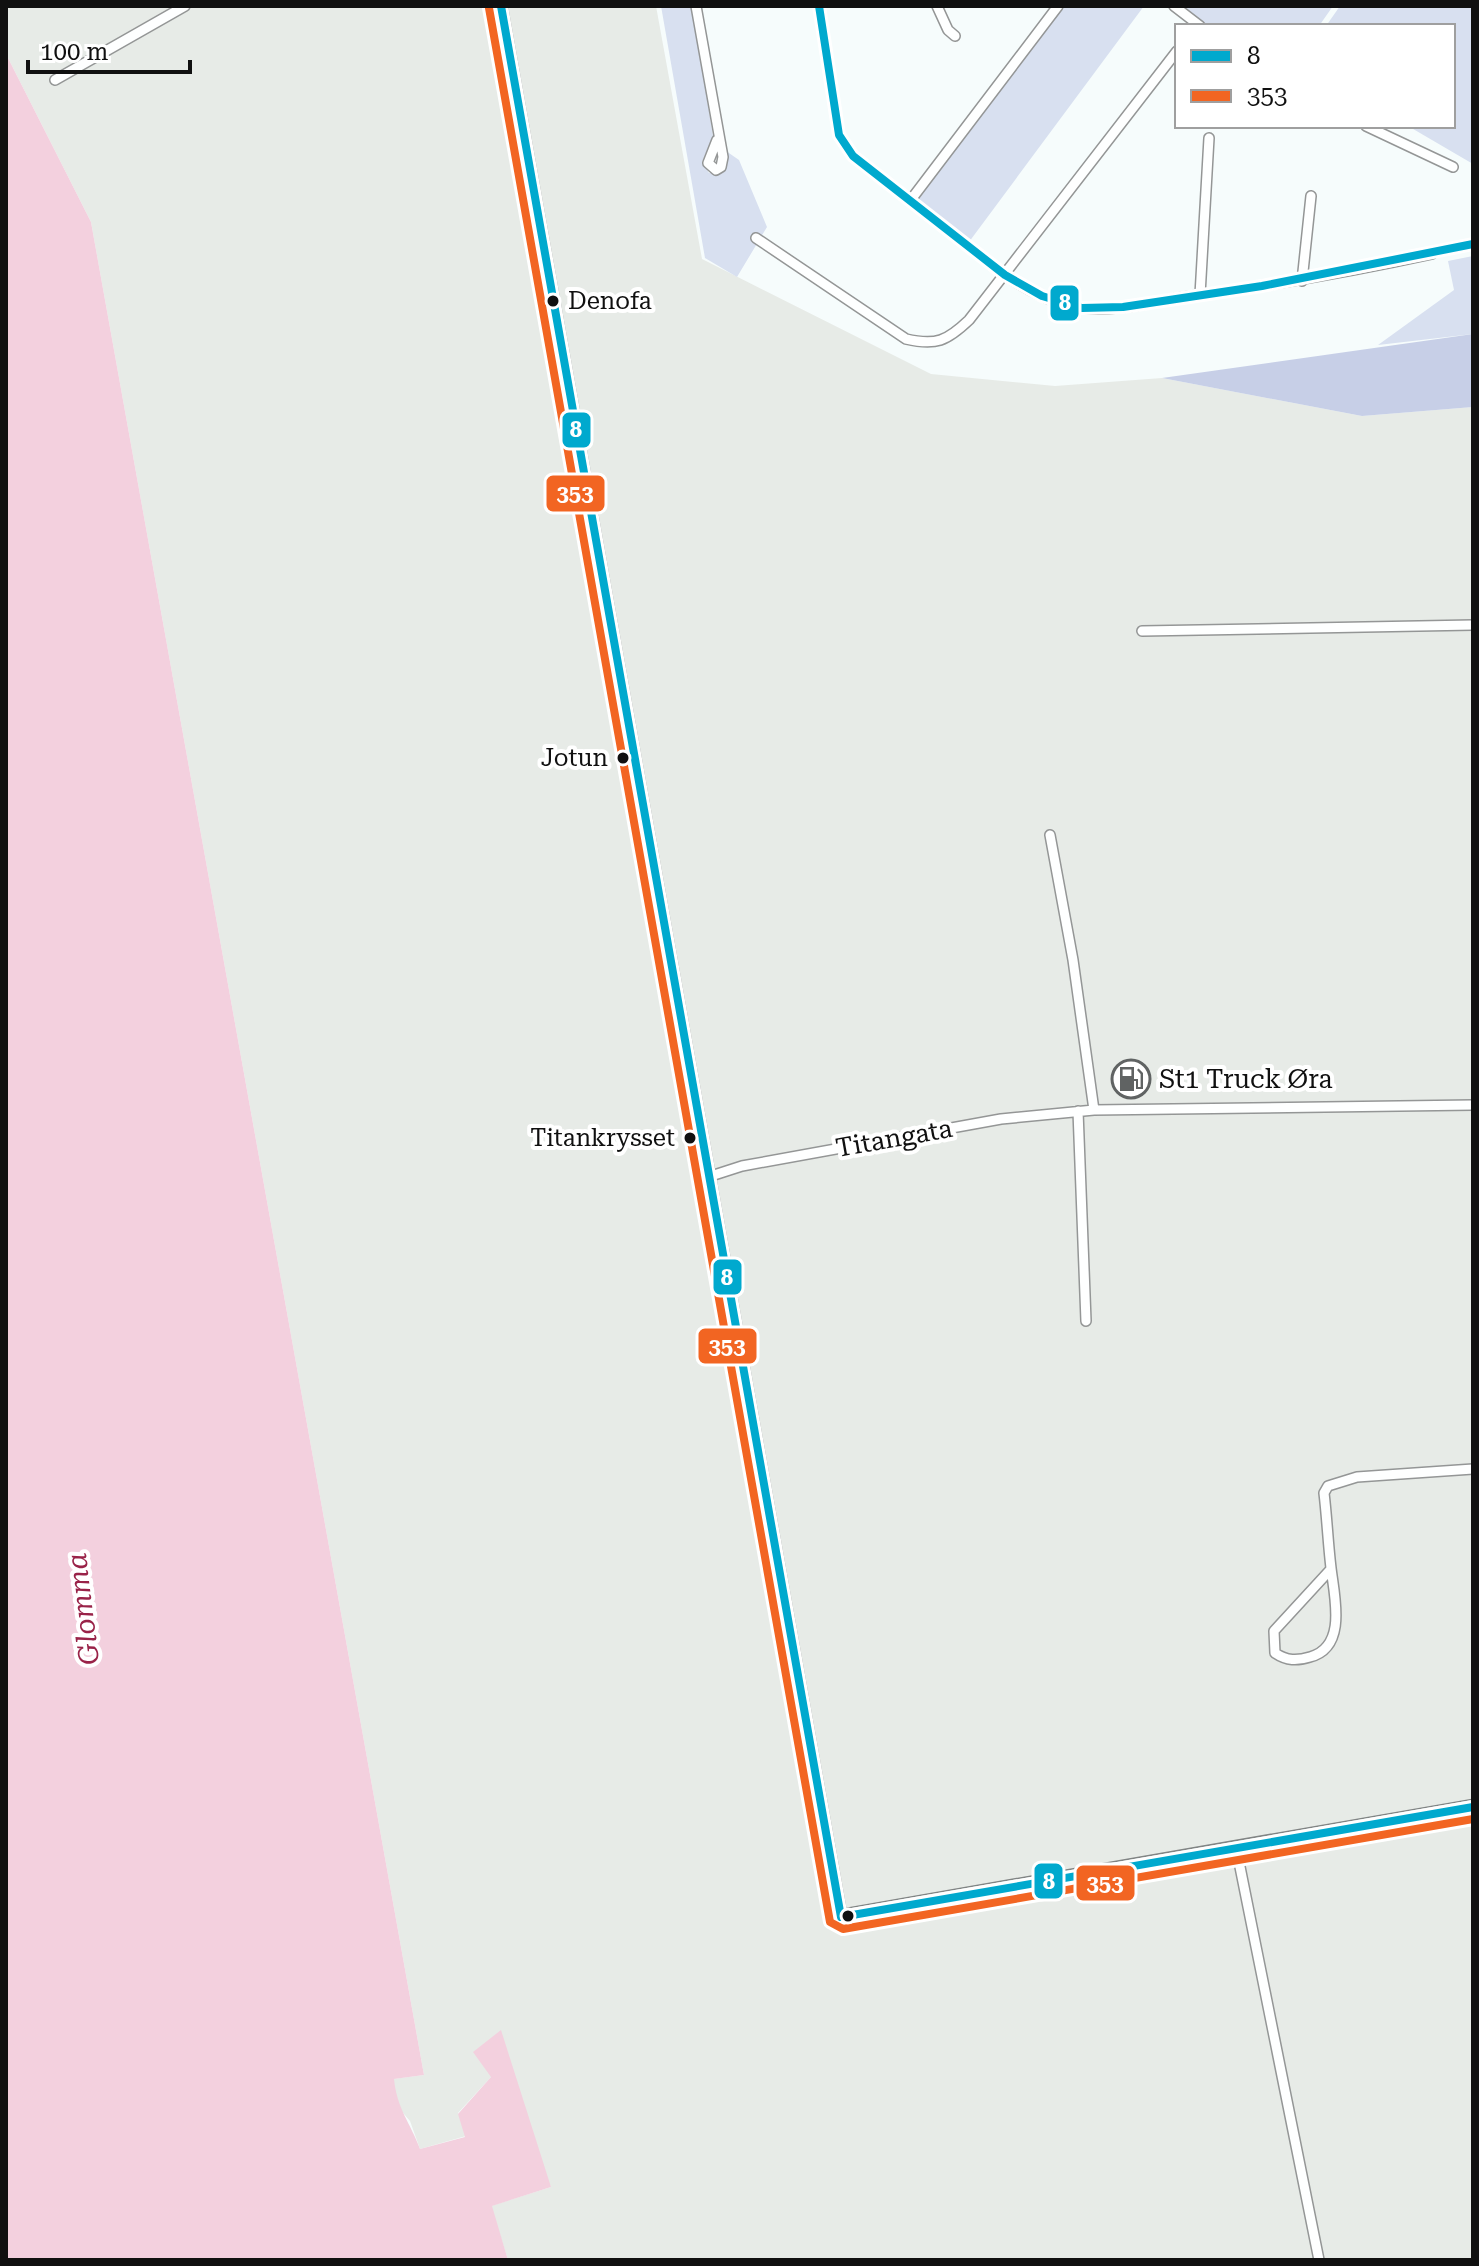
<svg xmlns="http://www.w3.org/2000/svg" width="1479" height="2266" font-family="'Roboto Serif',serif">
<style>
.industrial{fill:#e7ebe7}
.green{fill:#d8e0f0}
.forest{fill:#c7cfe7}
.water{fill:#f3d0de}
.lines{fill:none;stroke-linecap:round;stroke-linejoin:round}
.minor-casing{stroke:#949696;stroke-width:12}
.tertiary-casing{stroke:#949696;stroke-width:14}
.trunk-casing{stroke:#818484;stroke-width:17}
.minor{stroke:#feffff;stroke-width:9}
.tertiary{stroke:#feffff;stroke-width:11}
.trunk{stroke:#daeae8;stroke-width:14}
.bus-1-casing{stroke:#fff;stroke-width:14}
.bus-2-casing{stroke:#fff;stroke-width:14}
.bus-1{stroke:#00a9ce;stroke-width:8}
.bus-2{stroke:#f26522;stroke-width:8}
.bus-dot{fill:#101010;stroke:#fff;stroke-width:3}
.labels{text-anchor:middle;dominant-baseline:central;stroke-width:8;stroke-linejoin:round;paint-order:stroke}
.bus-label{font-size:24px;fill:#101010;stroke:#fff;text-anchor:end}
.poi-label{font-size:26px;fill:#101010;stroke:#fff;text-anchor:start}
.street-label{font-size:26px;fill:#101010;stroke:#fff}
.water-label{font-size:28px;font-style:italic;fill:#992248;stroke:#fff}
.line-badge{stroke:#fff;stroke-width:3}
.badge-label{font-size:22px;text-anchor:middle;font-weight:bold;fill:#fff}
</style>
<rect width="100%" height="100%" fill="#f6fcfc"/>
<path class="industrial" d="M 6,6 L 656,6 L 702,259 L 931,374 L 1055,386 L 1162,378 L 1362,416 L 1473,407 L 1473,2260 L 508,2260 L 491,2206 L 551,2187 L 491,2077 L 458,2113 L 466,2136 L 420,2149 L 410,2121 L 397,2106 L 393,2079 L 424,2075 L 91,222 L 6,54 Z"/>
<path class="green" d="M 661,6 L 692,6 L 713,136 L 702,162 L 709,173 L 722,173 L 727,167 L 726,151 L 739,160 L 767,227 L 737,277 L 705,258 Z
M 1061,6 L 1144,6 L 969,242 L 914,200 Z
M 1182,6 L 1333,6 L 1319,26 L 1208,26 Z
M 1340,6 L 1473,6 L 1473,164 L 1408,126 L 1453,126 L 1453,26 L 1326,26 Z
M 1473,256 L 1473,334 L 1378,345 L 1454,290 L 1448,261 Z"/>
<path class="forest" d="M 1473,334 L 1473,407 L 1362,416 L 1162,378 Z"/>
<path class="water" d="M 6,54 L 91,222 L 424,2075 L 394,2079 C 397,2109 410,2122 420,2149 L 465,2137 L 458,2114 L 491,2077 L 473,2052 L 501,2030 L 551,2187 L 492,2206 L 508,2260 L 6,2260 Z"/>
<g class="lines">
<defs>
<path id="minor" d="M 696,6 L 723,157 L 721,167 L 716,170 L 708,163 L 717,140
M 819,6 L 839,135 L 853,156 L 1005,275 C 1029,291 1053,304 1082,308 C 1115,312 1152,302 1185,297 C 1268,286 1350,272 1432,254
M 937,6 L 948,30 L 955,36
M 1174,6 L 1200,26
M 55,80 L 185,6
M 1366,126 L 1453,167
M 910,201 L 1058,6
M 756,238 L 906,339 C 936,346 947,341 969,320 L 1177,51
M 1302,281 L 1311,196
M 1200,295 L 1209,138
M 1142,631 L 1473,625
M 1050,835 L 1073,960 L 1094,1110
M 1078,1111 L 1086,1321
M 711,1176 L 742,1166 L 1001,1119 L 1094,1110 L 1473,1105
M 1331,1569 L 1274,1631 L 1275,1653 C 1287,1661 1297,1661 1310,1657 C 1348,1647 1334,1595 1331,1568 C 1328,1543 1327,1518 1324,1493 L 1328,1486 L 1357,1477 L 1473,1469
M 1236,1847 L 1319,2260"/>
<path id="tertiary" d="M 501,6 L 841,1917"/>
<path id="trunk" d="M 841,1917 L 1473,1807"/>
</defs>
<use href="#minor" class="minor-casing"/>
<use href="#tertiary" class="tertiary-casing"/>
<use href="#trunk" class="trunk-casing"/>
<use href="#minor" class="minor"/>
<use href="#tertiary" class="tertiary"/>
<use href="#trunk" class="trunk"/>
<defs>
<path id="bus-1" d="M 501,6 L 841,1917 L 1473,1807
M 819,6 L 839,135 L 853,156 L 1005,275 L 1042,296 L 1082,308 L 1123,307 L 1262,286 L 1473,244"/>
<path id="bus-2" d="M 489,8 L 830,1922 L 843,1929 L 1473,1819"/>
</defs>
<use href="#bus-1" class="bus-1-casing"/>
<use href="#bus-2" class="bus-2-casing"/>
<use href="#bus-1" class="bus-1"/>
<use href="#bus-2" class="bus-2"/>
</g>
<defs>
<symbol id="fuel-ring" viewBox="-11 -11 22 22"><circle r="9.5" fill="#fff" stroke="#606363" stroke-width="1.5"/><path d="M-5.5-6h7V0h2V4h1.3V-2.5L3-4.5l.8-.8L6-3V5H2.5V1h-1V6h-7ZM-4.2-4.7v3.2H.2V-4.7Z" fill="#606363"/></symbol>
</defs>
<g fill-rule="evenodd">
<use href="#fuel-ring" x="1109" y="1057" width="44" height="44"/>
</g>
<g class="bus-dot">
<circle cx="553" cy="301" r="7"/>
<circle cx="623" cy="758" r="7"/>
<circle cx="690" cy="1138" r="7"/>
<circle cx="848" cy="1916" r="7"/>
</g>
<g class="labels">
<g class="bus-label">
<text x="568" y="301" text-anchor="start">Denofa</text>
<text x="608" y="758">Jotun</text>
<text x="675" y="1138">Titankrysset</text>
</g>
<g class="poi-label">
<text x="1159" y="1079">St1 Truck Øra</text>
</g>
<g class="street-label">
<text transform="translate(894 1138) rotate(-10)">Titangata</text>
</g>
<g class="water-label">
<text transform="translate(83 1609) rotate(-97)">Glomma</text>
</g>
</g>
<g class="line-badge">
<rect x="1049" y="284" width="31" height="38" rx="8" fill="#00a9ce"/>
<rect x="561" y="411" width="31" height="38" rx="8" fill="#00a9ce"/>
<rect x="545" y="474" width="61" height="39" rx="8" fill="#f26522"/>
<rect x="712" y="1258" width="31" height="38" rx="8" fill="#00a9ce"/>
<rect x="697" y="1327" width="61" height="38" rx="8" fill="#f26522"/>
<rect x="1033" y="1862" width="31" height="38" rx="8" fill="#00a9ce"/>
<rect x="1075" y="1864" width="61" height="38" rx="8" fill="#f26522"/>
</g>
<g class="badge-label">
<text x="1065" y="310">8</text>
<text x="576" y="437">8</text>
<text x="575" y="501">353</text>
<text x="727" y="1285">8</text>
<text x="727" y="1354">353</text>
<text x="1049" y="1889">8</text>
<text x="1105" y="1891">353</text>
</g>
<rect width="1479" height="2266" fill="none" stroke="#101010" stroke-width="16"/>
<rect x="1175" y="24" width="280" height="104" fill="#ffffff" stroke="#9f9f9f" stroke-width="2"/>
<rect x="1191" y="50" width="40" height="12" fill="#00a9ce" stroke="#9f9f9f" stroke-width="2"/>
<text x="1247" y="64" font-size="24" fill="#101010">8</text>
<rect x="1191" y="90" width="40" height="12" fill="#f26522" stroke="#9f9f9f" stroke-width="2"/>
<text x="1247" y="104" font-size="24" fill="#101010">353</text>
<path d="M28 60v12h162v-12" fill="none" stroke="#101010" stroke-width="4"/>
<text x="40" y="60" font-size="24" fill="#101010" stroke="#ffffff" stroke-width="6" paint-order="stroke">100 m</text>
</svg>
